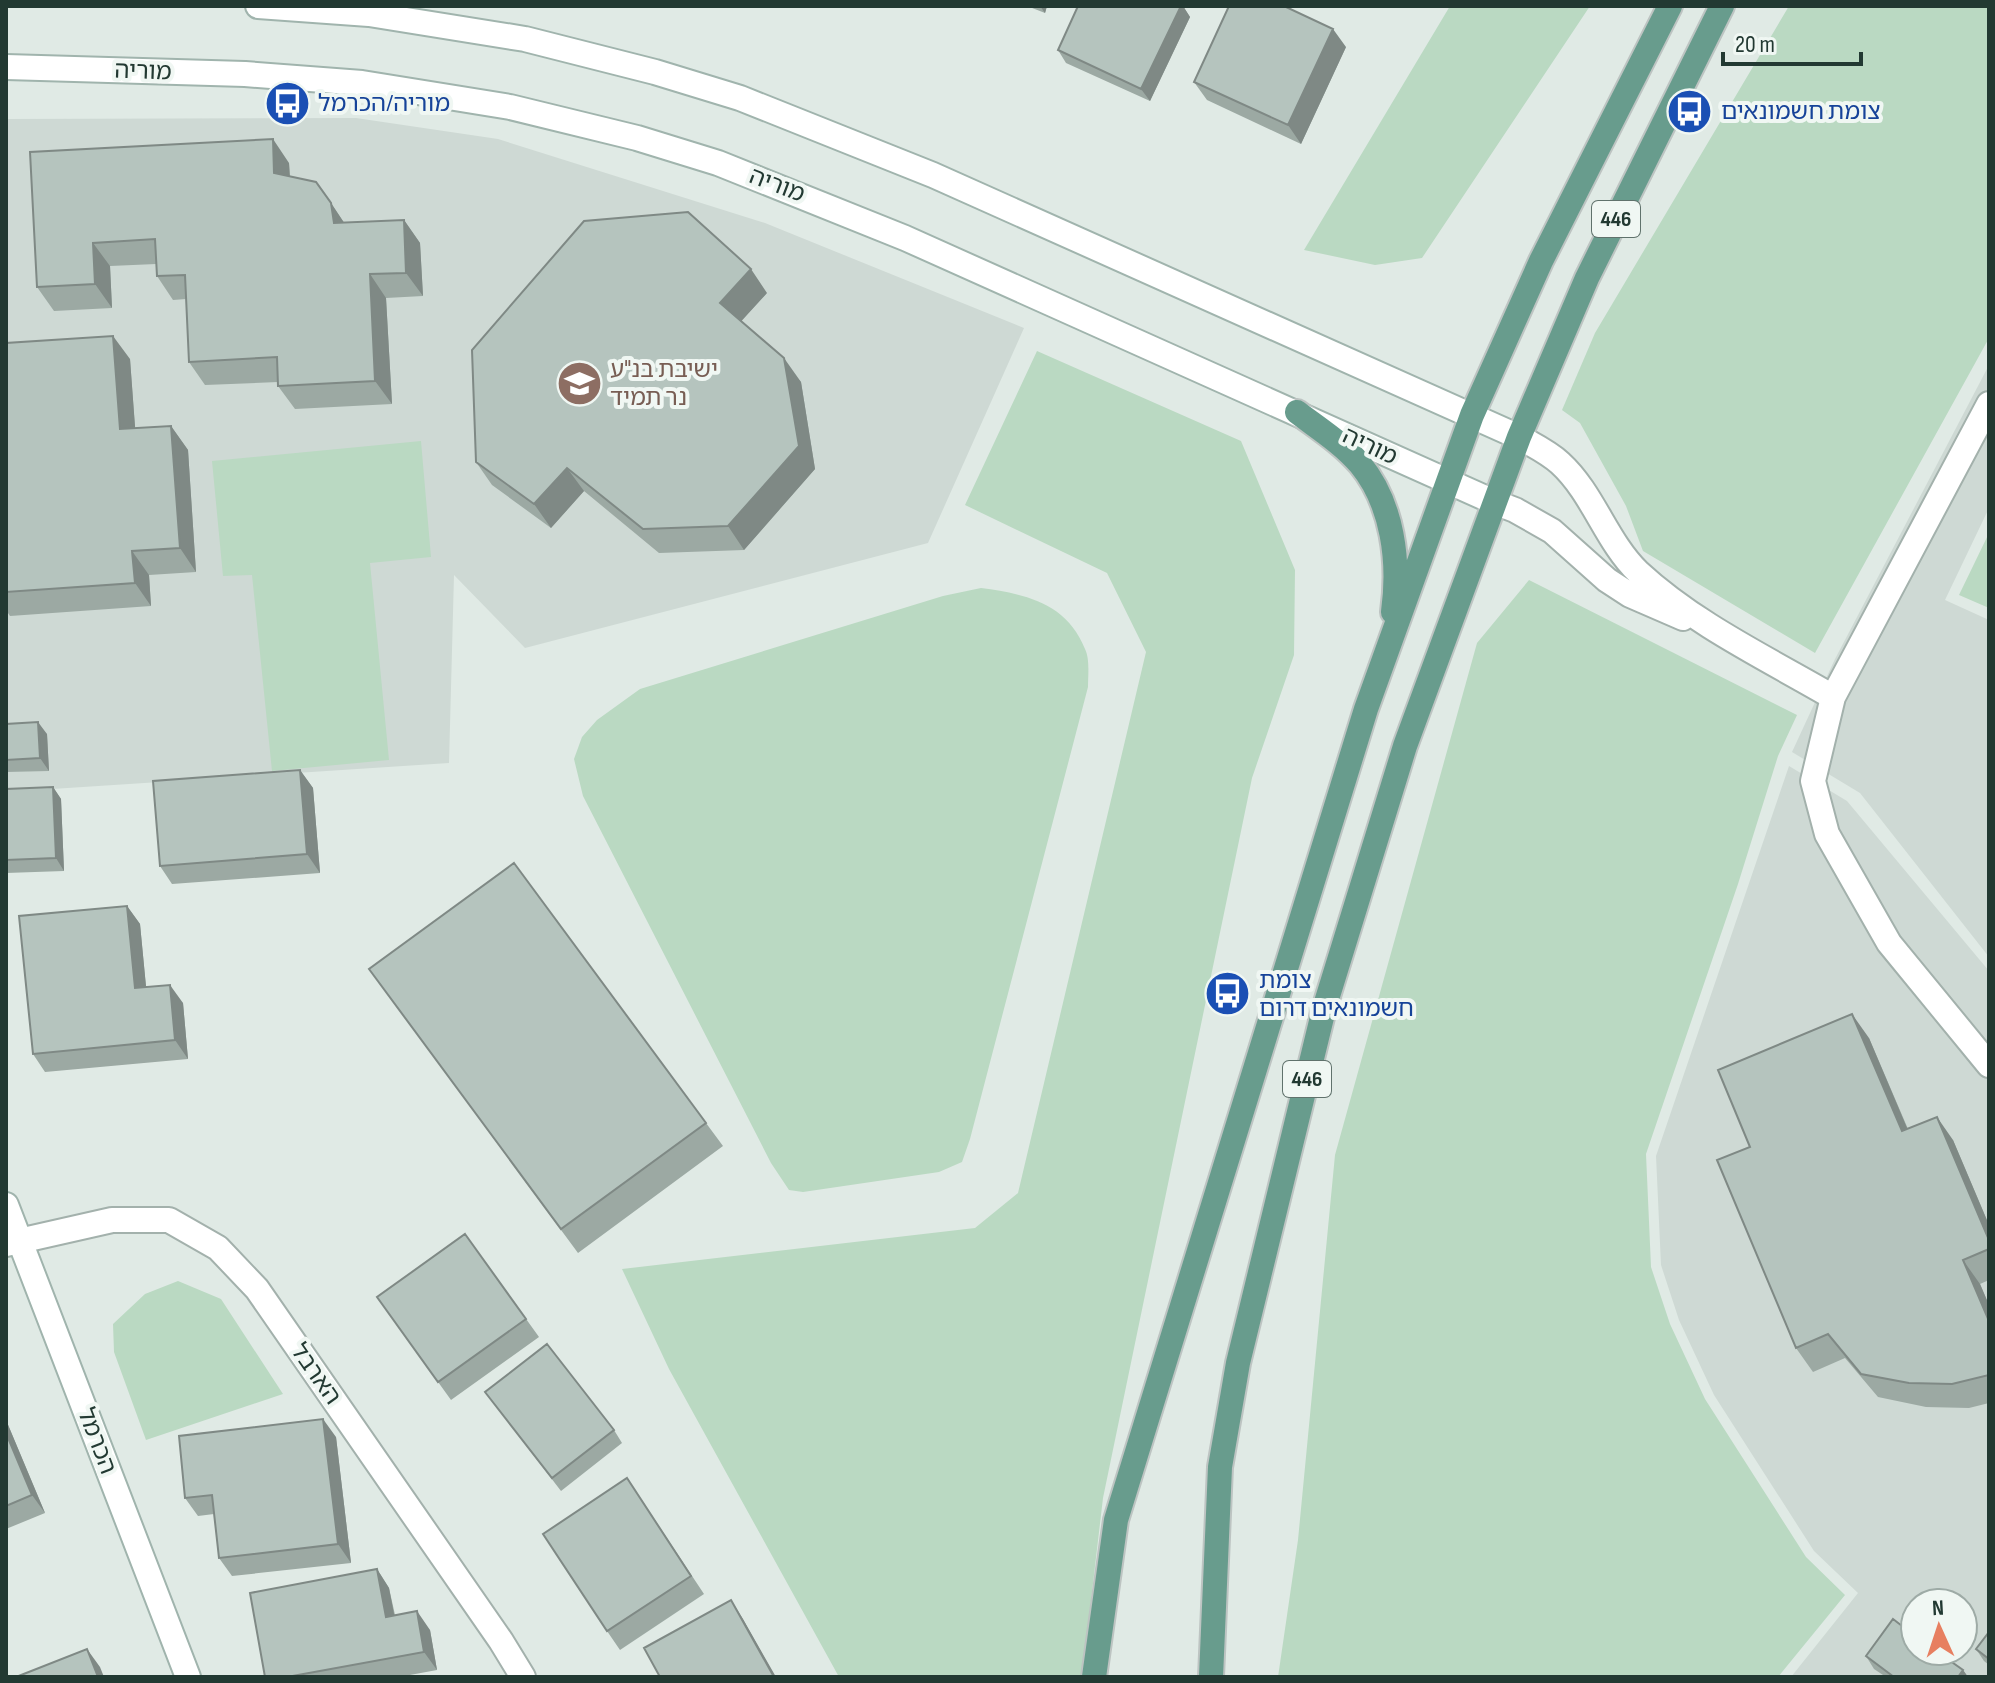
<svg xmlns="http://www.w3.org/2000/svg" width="1995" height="1683" font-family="'Sofia Sans Condensed','Noto Sans Hebrew',sans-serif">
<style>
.built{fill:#ced9d4;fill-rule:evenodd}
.green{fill:#bad9c2}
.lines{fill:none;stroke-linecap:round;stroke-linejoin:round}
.street-casing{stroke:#a3b1ac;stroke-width:28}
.secondary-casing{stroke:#a0b4ad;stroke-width:28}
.primary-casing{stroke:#bdc4c2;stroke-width:28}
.street{stroke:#fff;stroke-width:24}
.secondary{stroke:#fff;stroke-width:24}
.primary{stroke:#689c8d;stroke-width:24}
.wall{fill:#9ca9a3}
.shaded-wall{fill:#7f8985}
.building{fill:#b5c4be;stroke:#7f8985;stroke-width:2}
.labels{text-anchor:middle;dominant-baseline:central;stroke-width:8;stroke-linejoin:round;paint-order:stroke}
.shield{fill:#f0f7f3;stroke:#60726c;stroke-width:2}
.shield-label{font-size:22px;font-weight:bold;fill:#223932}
.street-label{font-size:24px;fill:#223932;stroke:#f0f7f3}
.transit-label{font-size:24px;fill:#164399;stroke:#f0f7f3;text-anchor:start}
.education-label{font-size:24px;fill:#785e54;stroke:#f0f7f3;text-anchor:start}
</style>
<rect width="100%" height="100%" fill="#e0eae5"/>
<path class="built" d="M 356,118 L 498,139 L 765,223 L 1024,328 L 928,543 L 525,648 L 454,575 L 449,763 L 6,792 L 6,119 Z
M 1989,365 L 1989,508 L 1945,600 L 1989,620 L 1989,957 L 1860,793 L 1792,752 L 1835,659 Z
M 1789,766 L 1847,801 L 1989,971 L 1989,1677 L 1791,1677 L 1858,1593 L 1814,1551 L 1714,1395 L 1679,1320 L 1661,1265 L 1656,1156 ZM 1915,1603 L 1963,1603 L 1963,1651 L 1915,1651 Z"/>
<path class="green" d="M 1450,6 L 1590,6 L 1422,258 L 1375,265 L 1304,250 Z
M 1789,6 L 1989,6 L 1989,338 L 1815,653 L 1643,551 L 1626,506 L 1580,423 L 1562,410 L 1595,333 Z
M 1037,351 L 1241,441 L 1295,570 L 1294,655 L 1252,778 L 1103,1498 L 1082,1677 L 839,1677 L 669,1369 L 622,1269 L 975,1228 L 1018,1193 L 1146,652 L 1107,573 L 965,505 Z
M 421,441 L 431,557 L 370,563 L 389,760 L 272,771 L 252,575 L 223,576 L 212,461 Z
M 1989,533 L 1989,608 L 1959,595 Z
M 1529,580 L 1797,715 L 1778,756 L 1738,884 L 1646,1154 L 1651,1267 L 1670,1324 L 1705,1399 L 1806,1557 L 1845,1595 L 1778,1677 L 1278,1677 L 1298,1540 L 1335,1155 L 1477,643 Z
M 981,588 C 1026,594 1067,603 1085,649 C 1090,659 1088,675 1088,687 L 970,1139 L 962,1162 L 939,1172 L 803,1192 L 789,1190 L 771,1163 L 583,796 L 574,759 L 582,737 L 597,720 L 640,689 L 943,596 Z
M 178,1281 L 221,1299 L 283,1394 L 146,1440 L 114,1352 L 113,1324 L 145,1294 Z"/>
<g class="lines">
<defs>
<path id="street" d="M 1989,404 L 1833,697 L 1813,781 L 1827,834 L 1889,943 L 1989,1065
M 1519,437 C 1533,445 1548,452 1560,463 C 1593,493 1606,541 1638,572 C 1694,624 1768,659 1833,697
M 1494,502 L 1515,510 L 1552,531 L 1607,580 L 1630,595 L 1683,618
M 6,1244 L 112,1220 L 169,1220 L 218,1248 L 257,1289 L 501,1641 L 523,1677"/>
<path id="secondary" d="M 258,6 L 369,14 L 525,39 L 655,72 L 740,98 L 933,175 L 1519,437
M 6,67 L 245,74 L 362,83 L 510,107 L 637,138 L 718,163 L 905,238 L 1494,502
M 6,1205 L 188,1677"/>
<path id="primary" d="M 1297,412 C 1318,428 1342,443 1360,464 C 1393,504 1400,562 1393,612
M 1094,1677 L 1116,1520 L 1366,709 L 1472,415 L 1541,261 L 1670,6
M 1211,1677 L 1220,1467 L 1238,1363 L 1324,1009 L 1405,746 L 1519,437 L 1587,278 L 1722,6"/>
</defs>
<use href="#street" class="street-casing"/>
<use href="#secondary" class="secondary-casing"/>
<use href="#primary" class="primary-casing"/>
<use href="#street" class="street"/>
<use href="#secondary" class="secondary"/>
<use href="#primary" class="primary"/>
</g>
<path class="wall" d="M 1027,6 L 1047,6 L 1045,13 Z
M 1078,6 L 1183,6 L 1190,17 L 1150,101 L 1066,63 L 1058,50 Z
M 1346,47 L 1301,144 L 1207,100 L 1194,82 Z
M 30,152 L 289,163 L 290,177 L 331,203 L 344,223 L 404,220 L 420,243 L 423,296 L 386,298 L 392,404 L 295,409 L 278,386 L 278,382 L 205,385 L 189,362 L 186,299 L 173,300 L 157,276 L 156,264 L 110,266 L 112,308 L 54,311 L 37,287 Z
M 767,293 L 741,321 L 801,382 L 815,469 L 744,550 L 659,553 L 584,491 L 551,528 L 492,485 L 476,462 Z
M 6,343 L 130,359 L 135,428 L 171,426 L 188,450 L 196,572 L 149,575 L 151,606 L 10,616 L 6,610 Z
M 6,724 L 47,734 L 49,771 L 6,772 Z
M 300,770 L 313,788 L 320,873 L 172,884 L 160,866 Z
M 53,787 L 61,799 L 64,871 L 6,873 L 6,789 Z
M 127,906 L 140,924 L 146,987 L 183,1003 L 188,1059 L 45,1072 L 33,1054 Z
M 369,969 L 706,1123 L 723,1146 L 578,1253 Z
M 1869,1038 L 1908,1129 L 1953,1140 L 1989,1225 L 1989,1280 L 1980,1284 L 1989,1305 L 1989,1403 L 1969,1408 L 1926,1407 L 1878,1397 L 1845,1358 L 1813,1372 L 1796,1348 L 1750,1147 Z
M 465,1234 L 539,1337 L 451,1400 L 377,1297 Z
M 485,1392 L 614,1430 L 622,1443 L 561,1491 Z
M 6,1420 L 45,1513 L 6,1529 Z
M 336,1437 L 351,1563 L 232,1576 L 219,1558 L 214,1514 L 198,1516 L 185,1498 Z
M 627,1478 L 704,1594 L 620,1650 L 607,1631 Z
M 377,1569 L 389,1588 L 395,1615 L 430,1630 L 437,1670 L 399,1677 L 265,1677 Z
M 1989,1632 L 1989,1665 L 1984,1661 L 1976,1649 Z
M 1866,1656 L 1963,1670 L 1968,1677 L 1886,1677 L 1874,1669 Z"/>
<path class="shaded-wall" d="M 1040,6 L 1047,6 L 1045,13 Z
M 1181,6 L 1183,6 L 1190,17 L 1150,101 L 1141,89 Z
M 1333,29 L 1346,47 L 1301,144 L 1288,125 Z
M 273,139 L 289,163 L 291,197 L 274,173 Z
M 331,203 L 347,227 L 334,223 Z
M 404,220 L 420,243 L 423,296 L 406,273 Z
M 93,243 L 110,266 L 112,308 L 95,284 Z
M 751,269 L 767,293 L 736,327 L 720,303 Z
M 370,274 L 386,298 L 392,404 L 375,381 Z
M 113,336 L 130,359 L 137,453 L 120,429 Z
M 784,358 L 801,382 L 815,469 L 744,550 L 728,526 Z
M 171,426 L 188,450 L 196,572 L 180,548 Z
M 567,468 L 584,491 L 551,528 L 534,504 Z
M 132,551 L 149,575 L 151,606 L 135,583 Z
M 38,722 L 47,734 L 49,771 L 40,758 Z
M 300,770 L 313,788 L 320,873 L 307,854 Z
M 53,787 L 61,799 L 64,871 L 56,858 Z
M 127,906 L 140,924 L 148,1007 L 135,988 Z
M 170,985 L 183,1003 L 188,1059 L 175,1040 Z
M 1852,1014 L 1869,1038 L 1918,1154 L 1902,1131 Z
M 1937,1117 L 1953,1140 L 1989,1225 L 1989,1240 Z
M 1963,1260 L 1980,1284 L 1989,1305 L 1989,1321 Z
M 323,1419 L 336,1437 L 351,1563 L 338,1544 Z
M 6,1420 L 45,1513 L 32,1495 L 6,1433 Z
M 377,1569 L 389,1588 L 398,1635 L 386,1617 Z
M 731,1600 L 743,1619 L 776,1677 L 774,1677 Z
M 417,1611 L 430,1630 L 437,1670 L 424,1652 Z
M 87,1649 L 100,1667 L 104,1677 L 98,1677 Z
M 1963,1670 L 1968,1677 L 1958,1677 Z"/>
<path class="building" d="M 1078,6 L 1181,6 L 1141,89 L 1058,50 Z
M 1229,6 L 1284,6 L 1333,29 L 1288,125 L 1194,82 Z
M 273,139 L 274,173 L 316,182 L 331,203 L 334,223 L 404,220 L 406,273 L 370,274 L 375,381 L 278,386 L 277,357 L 189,362 L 185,275 L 157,276 L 155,239 L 93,243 L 95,284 L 37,287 L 30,152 Z
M 688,212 L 751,269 L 720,303 L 784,358 L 799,446 L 728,526 L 643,529 L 567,468 L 534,504 L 476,462 L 472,350 L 584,221 Z
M 113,336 L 120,429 L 171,426 L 180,548 L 132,551 L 135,583 L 6,592 L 6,343 Z
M 38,722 L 40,758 L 6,760 L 6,724 Z
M 300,770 L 307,854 L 160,866 L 153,781 Z
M 53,787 L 56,858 L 6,860 L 6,789 Z
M 514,863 L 706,1123 L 561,1229 L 369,969 Z
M 127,906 L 135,988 L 170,985 L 175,1040 L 33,1054 L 19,916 Z
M 1852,1014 L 1902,1131 L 1937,1117 L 1989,1240 L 1989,1249 L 1963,1260 L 1989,1321 L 1989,1375 L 1952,1384 L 1909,1383 L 1861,1374 L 1828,1334 L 1796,1348 L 1717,1160 L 1750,1147 L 1718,1070 Z
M 465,1234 L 526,1319 L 438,1382 L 377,1297 Z
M 547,1344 L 614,1430 L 552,1478 L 485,1392 Z
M 323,1419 L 338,1544 L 219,1558 L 212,1495 L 185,1498 L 179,1436 Z
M 6,1433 L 32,1495 L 6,1506 Z
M 627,1478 L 691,1576 L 607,1631 L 543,1534 Z
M 377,1569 L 386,1617 L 417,1611 L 424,1652 L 287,1677 L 265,1677 L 250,1593 Z
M 731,1600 L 774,1677 L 660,1677 L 644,1648 Z
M 1893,1619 L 1915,1636 L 1915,1651 L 1936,1651 L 1963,1670 L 1958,1677 L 1894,1677 L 1866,1656 Z
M 1989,1632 L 1989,1659 L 1976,1649 Z
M 87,1649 L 98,1677 L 16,1677 Z"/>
<defs>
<symbol id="bus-disc" viewBox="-11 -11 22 22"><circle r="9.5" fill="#1a4fb4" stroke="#f0f7f3"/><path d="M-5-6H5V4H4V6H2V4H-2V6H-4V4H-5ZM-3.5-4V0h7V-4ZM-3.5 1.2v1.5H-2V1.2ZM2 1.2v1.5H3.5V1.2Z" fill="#fff"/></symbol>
<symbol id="school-disc" viewBox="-11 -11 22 22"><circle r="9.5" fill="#8d6e63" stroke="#f0f7f3"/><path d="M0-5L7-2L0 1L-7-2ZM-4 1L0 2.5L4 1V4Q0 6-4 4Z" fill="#fff"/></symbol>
</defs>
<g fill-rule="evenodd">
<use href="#bus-disc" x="262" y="78" width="51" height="51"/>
<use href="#bus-disc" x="1664" y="86" width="51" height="51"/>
<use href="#school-disc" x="554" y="358" width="51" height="51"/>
<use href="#bus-disc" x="1202" y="968" width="51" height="51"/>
</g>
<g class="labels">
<g class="shield">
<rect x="1592" y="201" width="48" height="36" rx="6"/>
<rect x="1283" y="1061" width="48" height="36" rx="6"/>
</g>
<g class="shield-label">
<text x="1616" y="219">446</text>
<text x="1307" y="1079">446</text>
</g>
<g class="street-label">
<text transform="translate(143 71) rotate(2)">מוריה</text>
<text transform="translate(777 185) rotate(21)">מוריה</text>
<text transform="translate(1370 446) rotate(25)">מוריה</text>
<text transform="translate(316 1374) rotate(55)">הארבל</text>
<text transform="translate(97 1441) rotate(69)">הכרמל</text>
</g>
<g class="transit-label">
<text x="318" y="103">מוריה/הכרמל</text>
<text x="1721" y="111">צומת חשמונאים</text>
<text x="1259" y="980">צומת<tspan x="1259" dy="28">חשמונאים דרום</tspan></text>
</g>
<g class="education-label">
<text x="610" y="369">ישיבת בנ"ע<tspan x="610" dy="28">נר תמיד</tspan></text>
</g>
</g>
<rect width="1995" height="1683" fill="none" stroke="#223932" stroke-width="16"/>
<g transform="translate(1939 1627) rotate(357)"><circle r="38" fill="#f0f7f3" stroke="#9eaba6" stroke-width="2"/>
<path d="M0-6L14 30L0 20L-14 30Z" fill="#e77f60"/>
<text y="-12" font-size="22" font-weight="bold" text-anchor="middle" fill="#223932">N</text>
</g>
<path d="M1723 52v12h138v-12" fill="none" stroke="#223932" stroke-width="4"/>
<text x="1735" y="52" font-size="24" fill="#223932" stroke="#f0f7f3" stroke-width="6" paint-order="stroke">20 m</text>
</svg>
